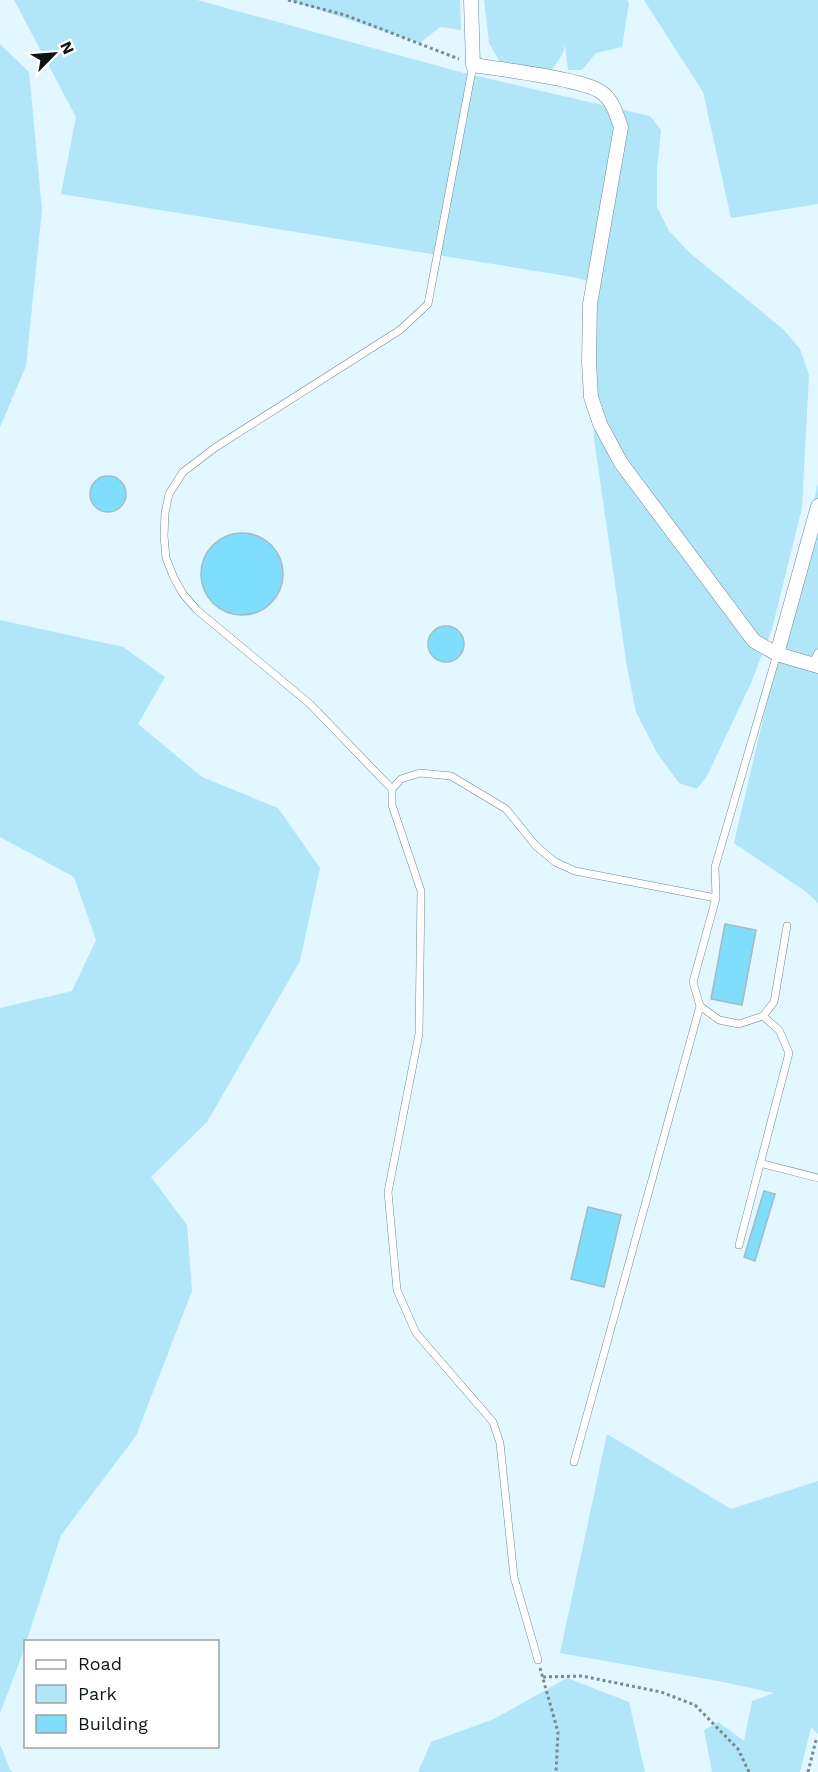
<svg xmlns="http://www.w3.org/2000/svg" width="818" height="1772" font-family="'Work Sans',sans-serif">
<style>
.green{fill:#b0e6f8}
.building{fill:#7fdefb;stroke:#a2bbc4;stroke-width:1.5}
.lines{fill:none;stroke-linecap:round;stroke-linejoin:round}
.lane-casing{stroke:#718991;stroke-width:8}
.street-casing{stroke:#718991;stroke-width:15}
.path{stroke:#79898f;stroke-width:3;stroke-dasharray:3 3;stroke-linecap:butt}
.lane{stroke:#fff;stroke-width:7}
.street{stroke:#fff;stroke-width:14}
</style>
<rect width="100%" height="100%" fill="#e2f7ff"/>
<path class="green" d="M 14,0 L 197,0 L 464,73 L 650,116 L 661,130 L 657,170 L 657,207 L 669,231 L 690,253 L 784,330 L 800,349 L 809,375 L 802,508 L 772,629 L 751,683 L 707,776 L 697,789 L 679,783 L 657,753 L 636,712 L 627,667 L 594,439 L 593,282 L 573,277 L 61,194 L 76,117 Z
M 289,0 L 460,0 L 461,30 L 440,27 L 420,43 Z
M 484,0 L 627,0 L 629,3 L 622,47 L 596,53 L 582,70 L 568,70 L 565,45 L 562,55 L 551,71 L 533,70 L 526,66 L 500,62 L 489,43 Z
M 644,0 L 818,0 L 818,204 L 731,218 L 703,92 Z
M 0,44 L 29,72 L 42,210 L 26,366 L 0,427 Z
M 818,483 L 818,903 L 805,891 L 734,843 Z
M 0,620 L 123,647 L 165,677 L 138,724 L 202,777 L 278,808 L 320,868 L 300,961 L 207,1122 L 151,1177 L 187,1225 L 192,1291 L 136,1436 L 61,1535 L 21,1658 L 0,1713 L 0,1008 L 72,991 L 96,940 L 74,877 L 0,837 Z
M 607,1434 L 731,1509 L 818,1481 L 818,1734 L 811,1727 L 800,1772 L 712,1772 L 704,1730 L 718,1722 L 744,1741 L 752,1701 L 774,1693 L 718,1681 L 560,1653 Z
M 567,1678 L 629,1702 L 645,1772 L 418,1772 L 431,1742 L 494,1719 Z
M 0,1744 L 10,1770 L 13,1772 L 0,1772 Z"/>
<path class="building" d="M90 494a18 18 0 1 1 36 0a18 18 0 1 1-36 0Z
M201 574a41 41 0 1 1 82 0a41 41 0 1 1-82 0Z
M428 644a18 18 0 1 1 36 0a18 18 0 1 1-36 0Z
M 725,924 L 756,930 L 742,1005 L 711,999 Z
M 764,1191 L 775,1194 L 755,1261 L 744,1257 Z
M 588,1207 L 621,1215 L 604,1287 L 571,1279 Z"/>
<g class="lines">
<defs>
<path id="lane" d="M 777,654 L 715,867 L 716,898 L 693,982 L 700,1006 L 719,1020 L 739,1024 L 763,1016 L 774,1002 L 787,926
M 812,664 L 818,653
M 392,789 L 310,704 L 197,610 L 183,594 L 174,578 L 166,558 L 164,536 L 165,513 L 169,494 L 183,472 L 216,447 L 400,330 L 428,304 L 473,65
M 760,1163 L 818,1178
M 739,1245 L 789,1053 L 779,1030 L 763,1016
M 574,1462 L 700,1006
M 538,1660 L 514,1577 L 500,1443 L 493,1422 L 416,1333 L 397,1290 L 388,1192 L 419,1034 L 421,891 L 392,805 L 392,789 L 401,779 L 420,773 L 451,776 L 506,809 L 536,846 L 555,862 L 575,871 L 716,898"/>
<path id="street" d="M 471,0 L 473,65 C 498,69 584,79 601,92 C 613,100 616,114 621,127 L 590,304 L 589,362 L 591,397 L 600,424 L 621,463 L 754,641 L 777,654 L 818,666
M 777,654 L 818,506"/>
</defs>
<use href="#lane" class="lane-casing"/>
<use href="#street" class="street-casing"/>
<path class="path" d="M 288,0 L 345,15 L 459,59
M 540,1668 L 558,1732 L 556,1772
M 543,1677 L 582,1676 L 661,1692 L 695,1705 L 738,1749 L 749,1772
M 808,1772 L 816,1740"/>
<use href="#lane" class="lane"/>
<use href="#street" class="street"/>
</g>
<rect x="24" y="1640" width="195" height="108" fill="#ffffff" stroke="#9ea2a3" stroke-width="1.5"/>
<rect x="36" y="1660" width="30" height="9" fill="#ffffff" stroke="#9ea2a3" stroke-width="1.5"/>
<text x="78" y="1670" font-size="18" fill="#0c1619">Road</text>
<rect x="36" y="1685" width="30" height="18" fill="#b0e6f8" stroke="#9ea2a3" stroke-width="1.5"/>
<text x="78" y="1700" font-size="18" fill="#0c1619">Park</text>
<rect x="36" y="1715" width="30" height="18" fill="#7fdefb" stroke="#9ea2a3" stroke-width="1.5"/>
<text x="78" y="1730" font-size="18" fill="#0c1619">Building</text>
<g transform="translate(54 54) rotate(65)" stroke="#ffffff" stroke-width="4.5" paint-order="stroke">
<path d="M0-4.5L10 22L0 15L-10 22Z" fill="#0c1619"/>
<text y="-9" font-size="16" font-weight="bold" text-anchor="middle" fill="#0c1619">N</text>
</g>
</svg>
